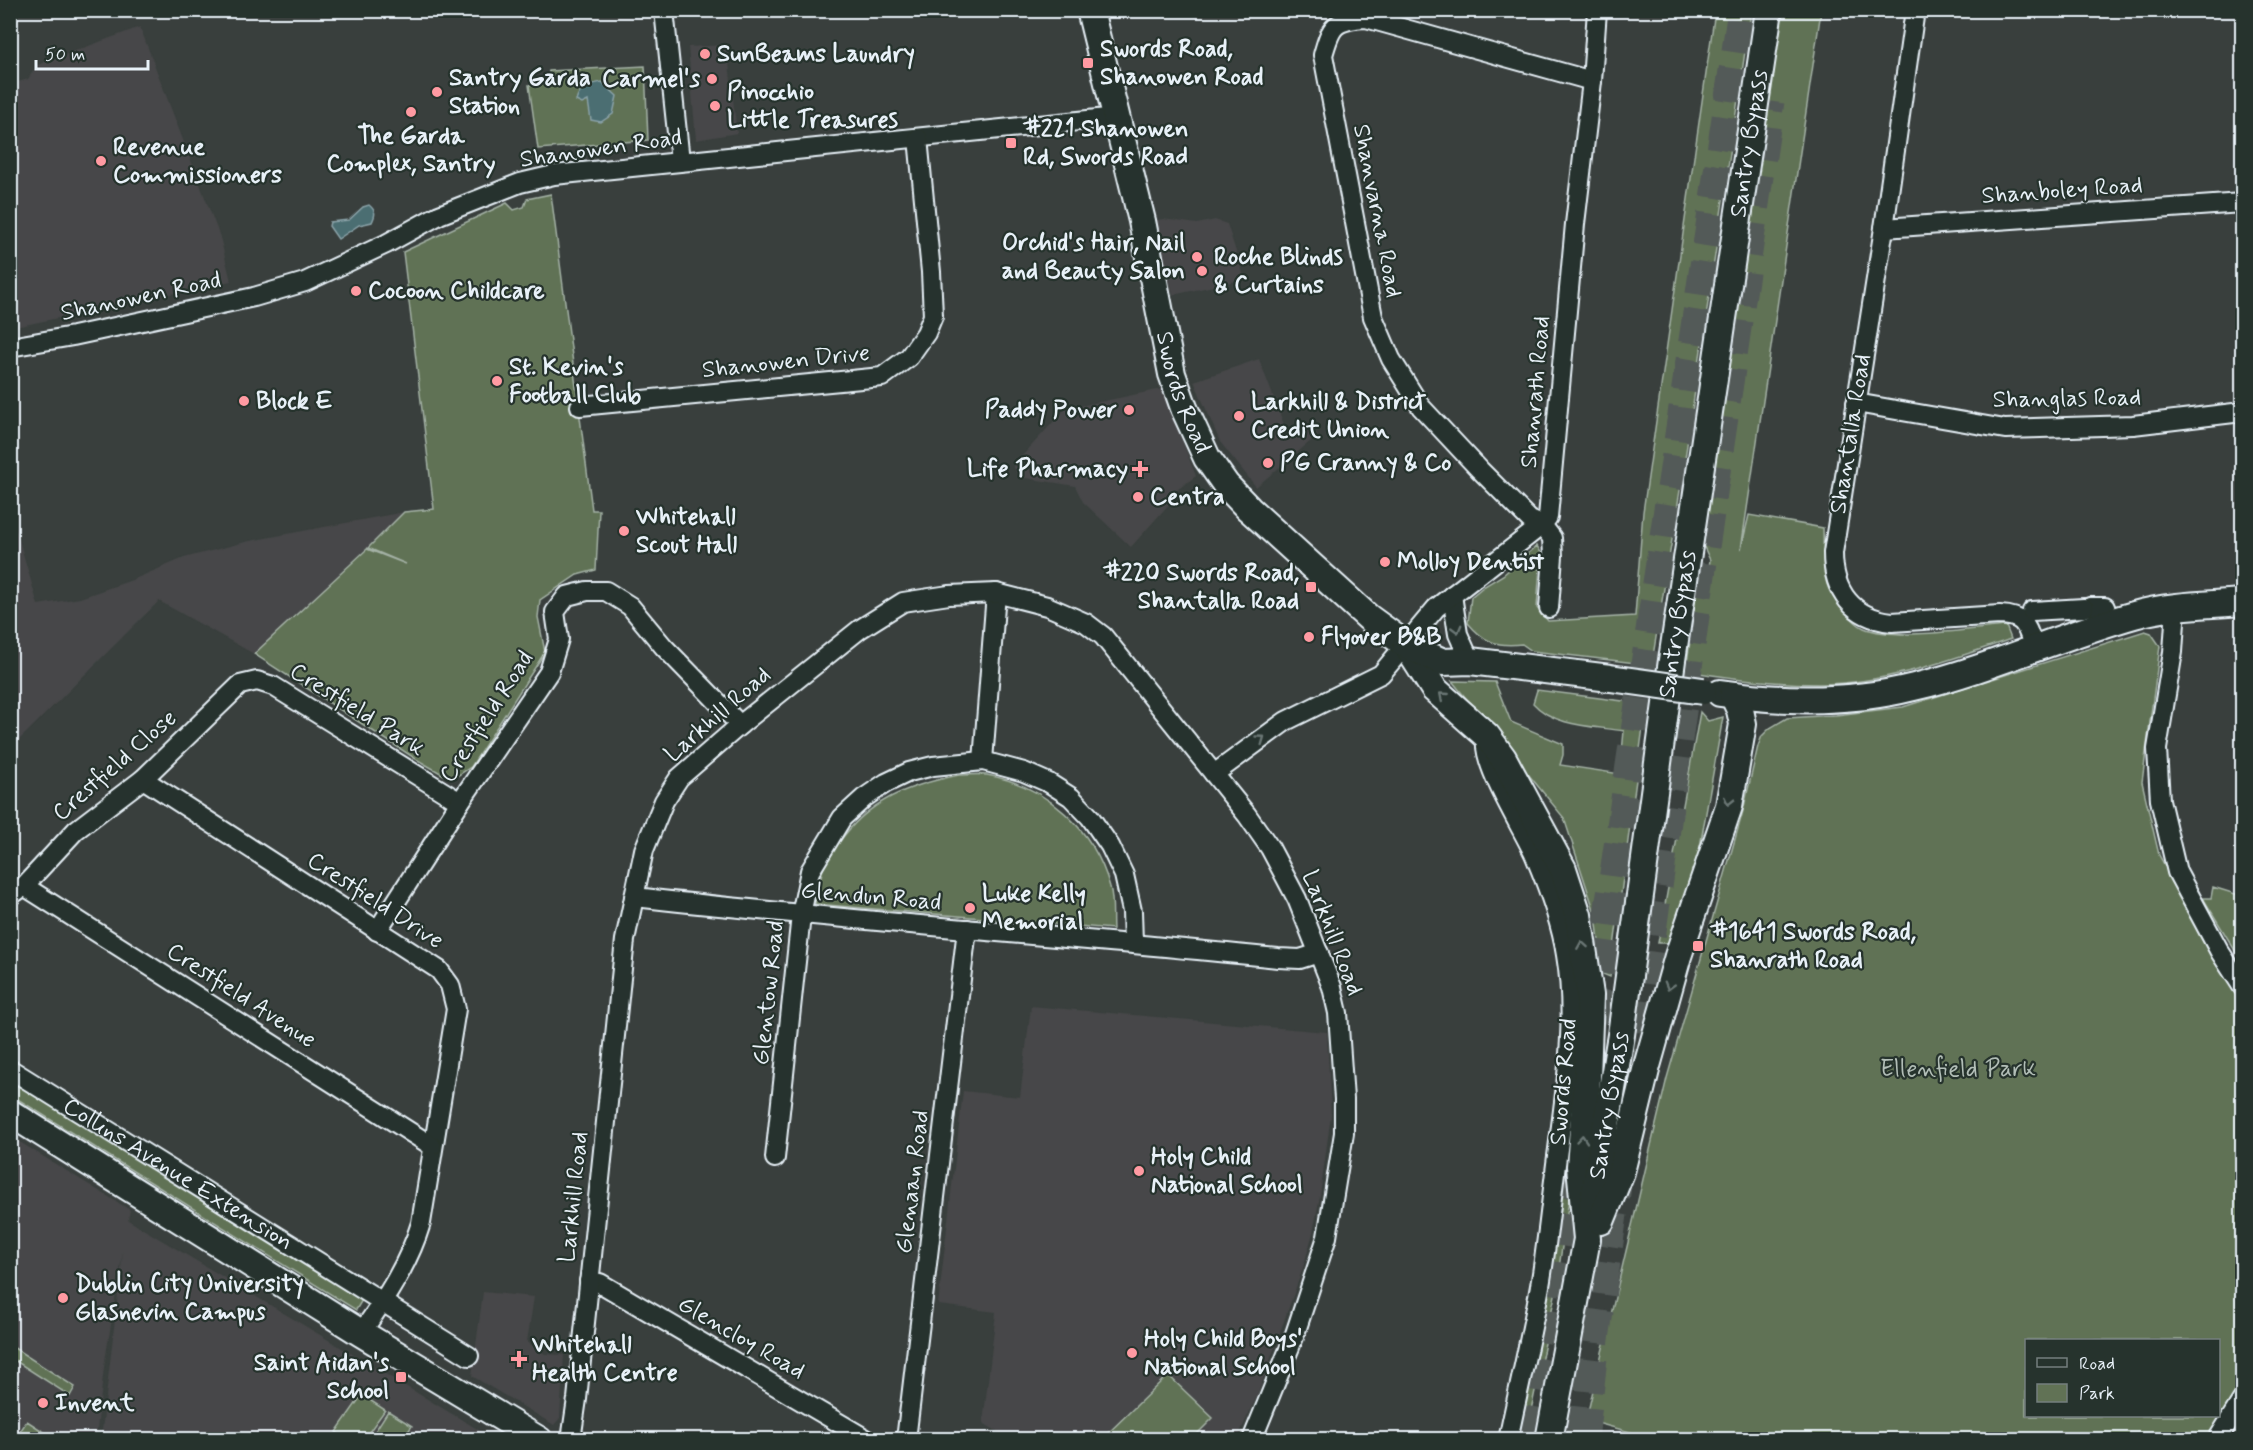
<svg xmlns="http://www.w3.org/2000/svg" width="2253" height="1450" font-family="Mynerve,sans-serif">
<style>
.built{fill:#464748}
.green{fill:#617255;stroke:#a4b2a6;stroke-width:1.5;fill-rule:evenodd}
.water{fill:#4b6e72;stroke:#8aa2a8;stroke-width:1.5}
.lines{fill:none;stroke-linecap:round;stroke-linejoin:round}
.highway-tunnel{stroke:#535a59;stroke-width:33;stroke-dasharray:33 16;stroke-linecap:butt}
.street-casing{stroke:#e8f1f8;stroke-width:22}
.secondary-casing{stroke:#e8f1f8;stroke-width:30}
.street{stroke:#26332d;stroke-width:18}
.secondary{stroke:#26332d;stroke-width:26}
.secondary-bridge-casing{stroke:#e8f1f8;stroke-width:30;stroke-linecap:butt}
.secondary-bridge{stroke:#26332d;stroke-width:26}
.oneway{stroke:#6a7674}
.poi-dot{fill:#ff9aa2;stroke:#26332d;stroke-width:2}
.labels{text-anchor:middle;dominant-baseline:central;stroke-width:4.5;stroke-linejoin:round;paint-order:stroke}
.poi-label{font-size:24px;font-weight:bold;fill:#e8f1f8;stroke:#26332d;text-anchor:start}
.street-label{font-size:24px;fill:#e8f1f8;stroke:#26332d}
.park-label{font-size:24px;fill:#b2beb7;stroke:#26332d}
</style>
<rect width="100%" height="100%" fill="#393f3d"/>
<filter id="ink" filterUnits="userSpaceOnUse"><feTurbulence type="fractalNoise" baseFrequency=".0167" numOctaves="2"/><feDisplacementMap in="SourceGraphic" scale="12" xChannelSelector="R" yChannelSelector="G"/><feConvolveMatrix kernelMatrix="1 2 1 2 8 2 1 2 1" color-interpolation-filters="sRGB"/></filter>
<g filter="url(#ink)">
<path class="built" d="M 140,27 L 220,237 L 231,281 L 11,328 L 11,84 L 28,79 L 37,65 Z
M 727,45 L 737,133 L 696,140 L 688,47 Z
M 1164,219 L 1197,224 L 1215,220 L 1227,224 L 1245,279 L 1173,295 L 1155,220 Z
M 1259,359 L 1286,430 L 1309,426 L 1318,435 L 1256,487 L 1220,442 L 1194,381 Z
M 1162,389 L 1196,476 L 1169,496 L 1171,502 L 1131,547 L 1083,502 L 1075,486 L 1019,477 L 1013,466 L 1065,409 Z
M 11,512 L 38,605 L 80,598 L 132,580 L 184,558 L 245,542 L 404,512 L 368,548 L 254,654 L 159,601 L 11,748 Z
M 1031,1006 L 1327,1032 L 1331,1115 L 1320,1196 L 1313,1233 L 1303,1268 L 1258,1394 L 1237,1439 L 1010,1439 L 983,1423 L 996,1312 L 938,1305 L 963,1091 L 1020,1097 Z
M 10,1136 L 130,1210 L 128,1220 L 494,1439 L 101,1439 L 123,1251 L 104,1367 L 96,1439 L 11,1439 Z
M 483,1292 L 534,1297 L 527,1342 L 545,1354 L 564,1355 L 560,1418 L 554,1425 L 472,1376 Z"/>
<path class="green" d="M 1715,11 L 1751,11 L 1683,472 L 1652,662 L 1638,660 L 1636,663 L 1532,651 L 1522,644 C 1496,647 1484,642 1468,623 L 1471,597 L 1483,587 L 1503,575 L 1537,546 L 1541,553 L 1537,608 L 1548,621 L 1635,616 L 1643,512 Z
M 1781,11 L 1821,11 L 1741,549 L 1749,515 L 1823,528 C 1824,547 1821,569 1828,587 C 1832,598 1854,624 1864,628 C 1896,641 1970,629 2006,626 L 2011,639 C 1950,660 1884,684 1819,684 C 1775,684 1729,678 1686,671 L 1696,595 L 1707,580 L 1710,560 L 1703,545 Z
M 645,66 L 648,140 L 538,149 L 529,85 L 548,82 L 549,71 Z
M 551,194 L 592,510 L 599,510 L 596,570 L 577,575 L 540,600 L 538,617 L 545,652 L 471,767 L 454,778 L 444,775 L 416,759 L 254,654 L 367,549 L 406,564 L 368,548 L 404,512 L 434,509 L 403,252 L 507,203 L 514,210 L 524,207 L 527,199 Z
M 2145,631 L 2151,633 L 2160,646 L 2142,782 L 2159,855 L 2242,1007 L 2242,1398 L 2213,1439 L 1659,1440 L 1586,1420 L 1667,1078 L 1743,811 L 1758,746 L 1762,736 L 1770,728 L 1787,718 L 1836,715 L 1903,707 ZM 2026,1340 L 2218,1340 L 2218,1416 L 2026,1416 Z
M 1452,681 L 1495,682 L 1511,722 L 1563,744 L 1563,755 L 1560,765 L 1620,774 L 1624,731 C 1594,726 1554,727 1533,703 L 1537,690 L 1646,704 L 1610,977 L 1603,974 L 1596,916 L 1564,818 Z
M 1700,712 L 1708,721 L 1723,717 L 1695,875 L 1670,943 L 1658,943 Z
M 959,775 C 968,775 978,774 987,775 C 1047,786 1094,829 1110,887 C 1114,900 1112,916 1113,929 L 815,904 C 818,891 820,876 825,863 C 828,857 833,850 838,844 C 868,800 909,785 959,775 Z
M 2213,887 L 2242,896 L 2242,962 L 2203,898 L 2211,898 Z
M 10,1080 L 362,1300 L 356,1310 L 11,1095 Z
M 1572,1081 L 1574,1165 L 1555,1295 L 1525,1439 L 1516,1440 Z
M 11,1346 L 75,1387 L 70,1396 L 11,1358 Z
M 1168,1375 L 1213,1418 L 1192,1439 L 1102,1439 Z
M 362,1395 L 385,1410 L 364,1439 L 347,1439 L 336,1432 Z
M 388,1411 L 412,1426 L 403,1439 L 370,1439 Z
M 27,1421 L 55,1439 L 15,1439 Z"/>
<path class="water" d="M 602,82 L 617,96 L 613,114 L 601,122 L 591,120 L 588,101 L 582,104 L 576,101 C 581,86 587,85 602,82 Z
M 369,205 C 376,211 376,214 372,222 L 359,225 L 338,239 L 329,226 L 330,222 L 349,220 L 363,207 Z"/>
<g class="lines">
<path class="highway-tunnel" d="M 1594,1022 L 1744,10
M 1623,1129 L 1693,616 L 1768,101
M 1532,1440 L 1576,1145
M 1582,1440 L 1593,1339 L 1615,1186"/>
<defs>
<g id="street">
<path d="M 664,10 L 680,161"/>
<path d="M 1915,10 L 1884,228 L 1833,553 C 1833,592 1853,618 1892,622 L 2000,615 C 2026,616 2026,626 2034,648"/>
<path d="M 1884,228 L 2242,203"/>
<path d="M 10,347 L 73,336 L 254,297 L 305,282 L 386,244 L 439,215 L 520,183 L 554,175 L 1117,117"/>
<path d="M 1856,403 L 2005,429 L 2133,425 L 2242,412"/>
<path d="M 580,406 L 882,377 L 909,357 L 926,333 L 933,316 L 931,272 L 918,138"/>
<path d="M 1452,595 L 1458,634 L 1470,661"/>
<path d="M 2090,607 L 2105,607 L 2109,623"/>
<path d="M 2176,607 L 2173,652 L 2157,749 L 2160,800 L 2177,872 L 2220,952 L 2242,986"/>
<path d="M 1549,608 L 1553,556 L 1552,538 L 1542,525 L 1530,520 L 1480,470 L 1421,407 L 1391,359 L 1373,317 L 1323,55 C 1331,26 1334,20 1366,18 L 1592,81"/>
<path d="M 2032,611 L 2084,608"/>
<path d="M 1486,740 C 1482,765 1523,829 1535,856 C 1548,887 1561,921 1566,955 C 1577,1019 1566,1086 1558,1149 C 1552,1193 1548,1236 1541,1280 C 1532,1333 1519,1386 1508,1440"/>
<path d="M 983,761 L 996,593"/>
<path d="M 1214,774 L 1286,721 L 1381,674 L 1436,608 L 1542,525 L 1548,517 L 1575,224 L 1592,81 L 1597,10"/>
<path d="M 143,779 L 439,970 L 450,985 L 456,1009 L 421,1223 C 409,1263 386,1298 361,1333"/>
<path d="M 24,886 L 432,1146"/>
<path d="M 10,896 L 24,886 L 76,830 L 143,779 L 240,685 L 257,681 L 273,686 L 460,802"/>
<path d="M 634,897 C 848,921 1063,936 1278,958 L 1300,959 L 1319,953"/>
<path d="M 377,931 L 460,802 L 549,672 L 559,639 L 555,612 L 567,596 L 587,591 L 606,591 L 630,606 L 664,647 L 740,725"/>
<path id="s1" d="M 10,1069 L 469,1356"/>
<path d="M 775,1158 L 801,915 L 810,871 L 842,818 L 864,798 L 886,783 L 909,772 L 933,766 L 983,761 L 1024,772 L 1049,783 L 1071,797 L 1090,817 L 1110,846 L 1124,875 L 1132,911 L 1133,943"/>
<path d="M 589,1281 L 600,1283 L 868,1440"/>
<path d="M 571,1440 L 577,1399 L 625,940 L 644,850 L 664,801 L 679,778 L 740,725 L 860,629 L 903,602 L 949,595 L 996,593 L 1047,606 L 1086,623 L 1103,636 L 1247,815 L 1270,848 L 1297,899 L 1332,987 L 1338,1013 L 1344,1099 L 1344,1133 L 1327,1237 L 1294,1337 L 1252,1440"/>
<path d="M 906,1440 L 967,929"/>
<path d="M 2217,1440 L 2242,1400"/>
</g>
<g id="secondary">
<path id="s2" d="M 1090,10 L 1142,221 L 1172,374 L 1184,408 L 1207,458 L 1226,485 L 1249,509 L 1369,618 L 1406,645 L 1434,689 L 1487,736 L 1503,758 L 1563,869 L 1578,915 L 1590,995 L 1587,1078 L 1580,1166 L 1587,1239 L 1549,1440"/>
<path d="M 1406,645 L 1443,662 L 1470,661 L 1610,678"/>
<path d="M 1720,693 C 1783,702 1851,703 1914,687 C 1989,669 2060,636 2134,615 C 2169,605 2206,605 2242,602"/>
<path d="M 10,1113 L 361,1333 L 539,1440"/>
<path id="s3" d="M 1592,1209 L 1621,1035 L 1672,660 L 1769,10"/>
<path d="M 1601,1221 L 1621,1172 L 1647,1066 L 1678,956 L 1729,806 L 1743,724 L 1740,710 L 1733,695"/>
</g>
</defs>
<use href="#street" class="street-casing"/>
<use href="#secondary" class="secondary-casing"/>
<use href="#street" class="street"/>
<use href="#secondary" class="secondary"/>
<defs>
<path id="secondary-bridge" d="M 1610,678 L 1703,691"/>
</defs>
<use href="#secondary-bridge" class="secondary-bridge-casing"/>
<use href="#secondary-bridge" class="secondary-bridge"/>
</g>
<defs><path id="oneway-chevron" d="M-2-3.5L2.5 0L-2 3.5" fill="none" stroke-width="1.6" stroke-linecap="round" stroke-linejoin="round" transform="scale(1.5)"/></defs>
<g class="oneway">
<use href="#oneway-chevron" transform="translate(1457 629) rotate(75)"/>
<use href="#oneway-chevron" transform="translate(1443 696) rotate(-139)"/>
<use href="#oneway-chevron" transform="translate(1261 739) rotate(-36)"/>
<use href="#oneway-chevron" transform="translate(1729 801) rotate(103)"/>
<use href="#oneway-chevron" transform="translate(1582 945) rotate(-99)"/>
<use href="#oneway-chevron" transform="translate(1669 986) rotate(106)"/>
<use href="#oneway-chevron" transform="translate(1582 1139) rotate(-85)"/>
</g>
</g>
<g class="poi-dot">
<circle cx="705" cy="54" r="6"/>
<rect x="1082" y="57" width="12" height="12" rx="3"/>
<circle cx="712" cy="79" r="6"/>
<circle cx="437" cy="92" r="6"/>
<circle cx="715" cy="106" r="6"/>
<circle cx="411" cy="112" r="6"/>
<rect x="1005" y="137" width="12" height="12" rx="3"/>
<circle cx="101" cy="161" r="6"/>
<circle cx="1197" cy="257" r="6"/>
<circle cx="1202" cy="271" r="6"/>
<circle cx="356" cy="291" r="6"/>
<circle cx="497" cy="381" r="6"/>
<circle cx="244" cy="401" r="6"/>
<circle cx="1129" cy="410" r="6"/>
<circle cx="1239" cy="416" r="6"/>
<circle cx="1268" cy="463" r="6"/>
<path d="M1137 460h6v6h6v6h-6v6h-6v-6h-6v-6h6z"/>
<circle cx="1138" cy="497" r="6"/>
<circle cx="624" cy="531" r="6"/>
<circle cx="1385" cy="562" r="6"/>
<rect x="1305" y="581" width="12" height="12" rx="3"/>
<circle cx="1309" cy="637" r="6"/>
<circle cx="970" cy="908" r="6"/>
<rect x="1692" y="940" width="12" height="12" rx="3"/>
<circle cx="1139" cy="1171" r="6"/>
<circle cx="63" cy="1298" r="6"/>
<circle cx="1132" cy="1353" r="6"/>
<path d="M516 1350h6v6h6v6h-6v6h-6v-6h-6v-6h6z"/>
<rect x="395" y="1371" width="12" height="12" rx="3"/>
<circle cx="43" cy="1403" r="6"/>
</g>
<g class="labels">
<g class="poi-label">
<text x="1100" y="49">Swords Road,<tspan x="1100" dy="28">Shanowen Road</tspan></text>
<text x="717" y="54">SunBeams Laundry</text>
<text x="449" y="78">Santry Garda<tspan x="449" dy="28">Station</tspan></text>
<text x="700" y="79" text-anchor="end">Carmel's</text>
<text x="727" y="92">Pinocchio<tspan x="727" dy="28">Little Treasures</tspan></text>
<text x="1023" y="129">#221 Shanowen<tspan x="1023" dy="28">Rd, Swords Road</tspan></text>
<text x="411" y="136" text-anchor="middle">The Garda<tspan x="411" dy="28">Complex, Santry</tspan></text>
<text x="113" y="147">Revenue<tspan x="113" dy="28">Commissioners</tspan></text>
<text x="1185" y="243" text-anchor="end">Orchid's Hair, Nail<tspan x="1185" dy="28">and Beauty Salon</tspan></text>
<text x="1214" y="257">Roche Blinds<tspan x="1214" dy="28">&amp; Curtains</tspan></text>
<text x="368" y="291">Cocoon Childcare</text>
<text x="509" y="367">St. Kevin's<tspan x="509" dy="28">Football Club</tspan></text>
<text x="256" y="401">Block E</text>
<text x="1251" y="402">Larkhill &amp; District<tspan x="1251" dy="28">Credit Union</tspan></text>
<text x="1117" y="410" text-anchor="end">Paddy Power</text>
<text x="1280" y="463">PG Cranny &amp; Co</text>
<text x="1128" y="469" text-anchor="end">Life Pharmacy</text>
<text x="1150" y="497">Centra</text>
<text x="636" y="517">Whitehall<tspan x="636" dy="28">Scout Hall</tspan></text>
<text x="1397" y="562">Molloy Dentist</text>
<text x="1299" y="573" text-anchor="end">#220 Swords Road,<tspan x="1299" dy="28">Shantalla Road</tspan></text>
<text x="1321" y="637">Flyover B&amp;B</text>
<text x="982" y="894">Luke Kelly<tspan x="982" dy="28">Memorial</tspan></text>
<text x="1710" y="932">#1641 Swords Road,<tspan x="1710" dy="28">Shanrath Road</tspan></text>
<text x="1151" y="1157">Holy Child<tspan x="1151" dy="28">National School</tspan></text>
<text x="75" y="1284">Dublin City University<tspan x="75" dy="28">Glasnevin Campus</tspan></text>
<text x="1144" y="1339">Holy Child Boys'<tspan x="1144" dy="28">National School</tspan></text>
<text x="532" y="1345">Whitehall<tspan x="532" dy="28">Health Centre</tspan></text>
<text x="389" y="1363" text-anchor="end">Saint Aidan's<tspan x="389" dy="28">School</tspan></text>
<text x="55" y="1403">Invent</text>
</g>
<g class="street-label">
<text stroke="none"><textPath href="#s3" startOffset="1077">Santry Bypass</textPath></text>
<text transform="translate(601 149) rotate(-8)">Shanowen Road</text>
<text transform="translate(2062 191) rotate(-4)">Shanboley Road</text>
<text transform="translate(1377 211) rotate(79)">Shanvarna Road</text>
<text transform="translate(141 297) rotate(-12)">Shanowen Road</text>
<text transform="translate(786 362) rotate(-6)">Shanowen Drive</text>
<text stroke="none"><textPath href="#s2" startOffset="394">Swords Road</textPath></text>
<text transform="translate(1536 392) rotate(-85)">Shanrath Road</text>
<text transform="translate(2067 399) rotate(-1)">Shanglas Road</text>
<text transform="translate(1851 434) rotate(-81)">Shantalla Road</text>
<text stroke="none"><textPath href="#s3" startOffset="591">Santry Bypass</textPath></text>
<text transform="translate(357 710) rotate(32)">Crestfield Park</text>
<text transform="translate(718 715) rotate(-41)">Larkhill Road</text>
<text transform="translate(487 717) rotate(-57)">Crestfield Road</text>
<text transform="translate(115 766) rotate(-41)">Crestfield Close</text>
<text transform="translate(871 897) rotate(5)">Glendun Road</text>
<text transform="translate(375 901) rotate(33)">Crestfield Drive</text>
<text transform="translate(1332 933) rotate(69)">Larkhill Road</text>
<text transform="translate(769 993) rotate(-84)">Glentow Road</text>
<text transform="translate(241 996) rotate(33)">Crestfield Avenue</text>
<text transform="translate(1564 1082) rotate(-85)">Swords Road</text>
<text stroke="none"><textPath href="#s3" startOffset="105">Santry Bypass</textPath></text>
<text stroke="none"><textPath href="#s1" startOffset="198">Collins Avenue Extension</textPath></text>
<text transform="translate(913 1182) rotate(-83)">Glenaan Road</text>
<text transform="translate(574 1197) rotate(-84)">Larkhill Road</text>
<text transform="translate(741 1338) rotate(30)">Glencloy Road</text>
</g>
<g class="park-label">
<text x="1958" y="1069">Ellenfield Park</text>
</g>
</g>
<rect width="2253" height="1450" fill="none" stroke="#26332d" stroke-width="36"/>
<rect x="18" y="18" width="2217" height="1414" fill="none" stroke="#e8f1f8" stroke-width="2" filter="url(#ink)"/>
<rect x="2025" y="1339" width="195" height="78" fill="#26332d" stroke="#747f7e" stroke-width="1.5"/>
<rect x="2037" y="1358" width="30" height="9" fill="#26332d" stroke="#747f7e" stroke-width="1.5"/>
<text x="2079" y="1369" font-size="18" fill="#e8f1f8">Road</text>
<rect x="2037" y="1384" width="30" height="18" fill="#617255" stroke="#747f7e" stroke-width="1.5"/>
<text x="2079" y="1399" font-size="18" fill="#e8f1f8">Park</text>
<path d="M36 60v9h112v-9" fill="none" stroke="#e8f1f8" stroke-width="3"/>
<text x="45" y="60" font-size="18" fill="#e8f1f8" stroke="#26332d" stroke-width="4.5" paint-order="stroke">50 m</text>
</svg>
